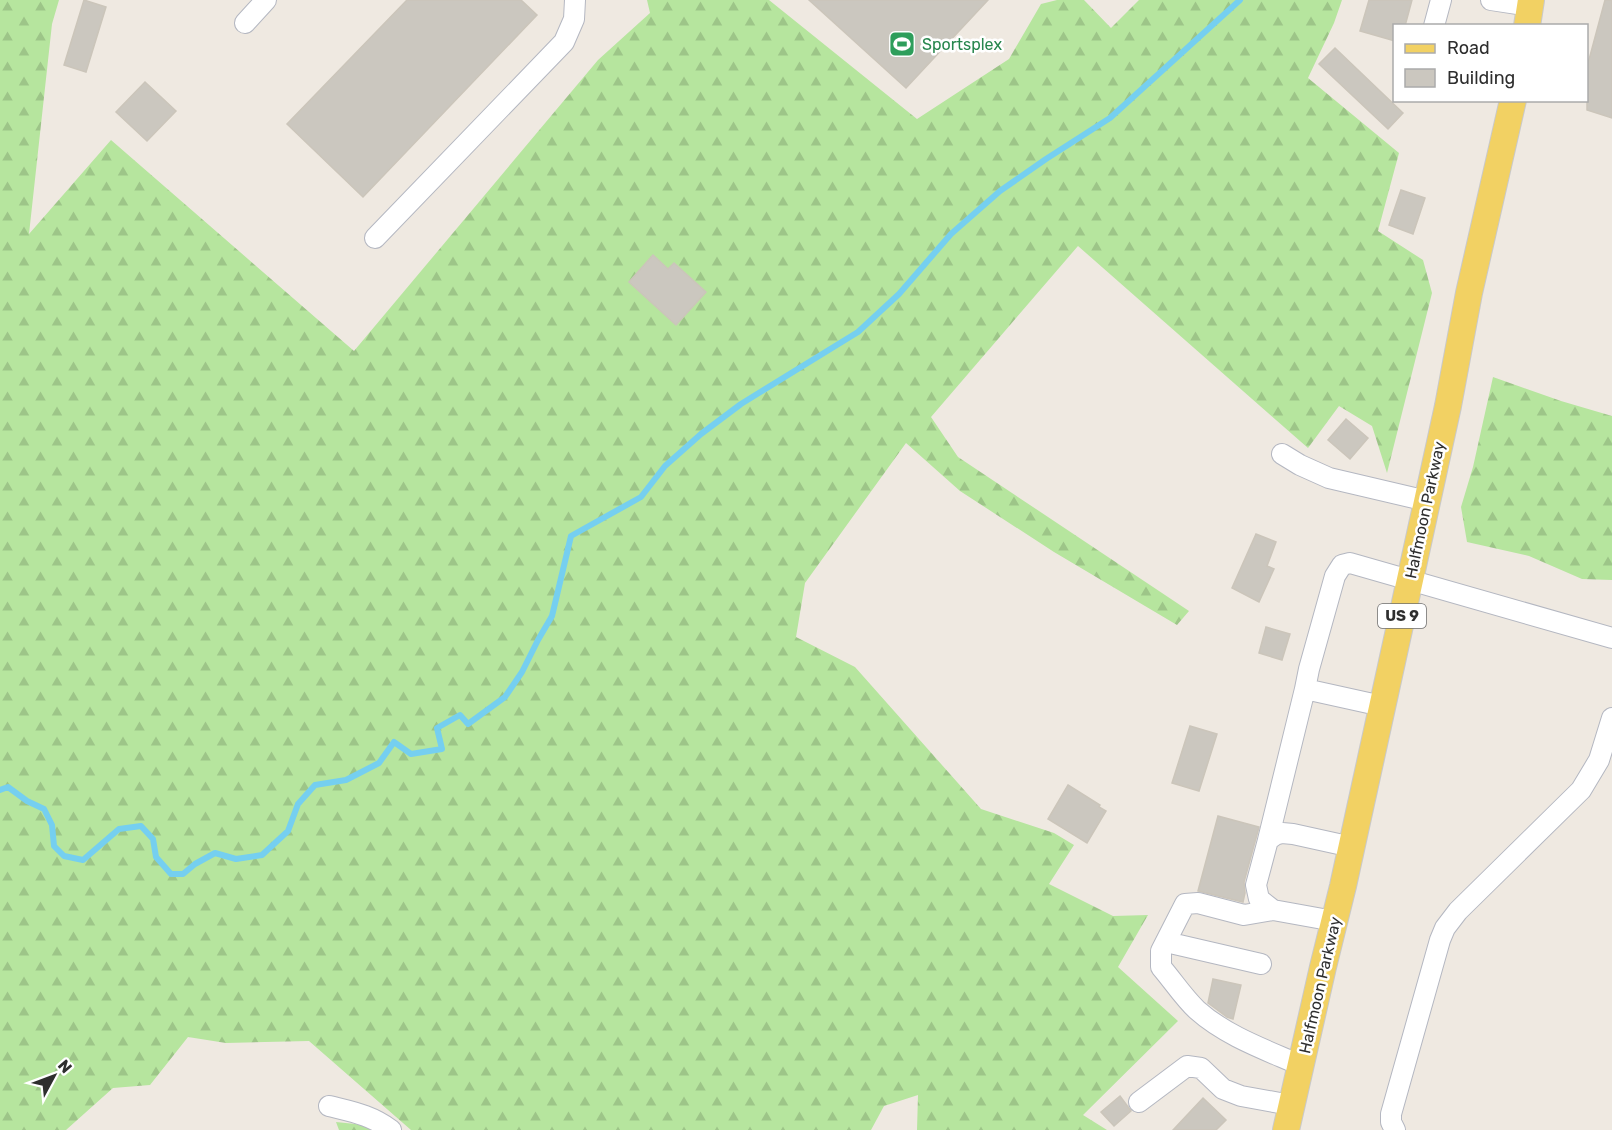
<svg xmlns="http://www.w3.org/2000/svg" width="1612" height="1130" font-family="Rubik,sans-serif">
<style>
.forest{fill:url(#forest-firs)}
.lines{fill:none;stroke-linecap:round;stroke-linejoin:round}
.stream{stroke:#75cff0;stroke-width:6}
.building{fill:#cbc7bf;stroke:#cbc5ba;stroke-width:1.5}
.minor-casing{stroke:#b4b7c1;stroke-width:22}
.major-casing{stroke:#c9c9c9;stroke-width:28}
.minor{stroke:#fff;stroke-width:20}
.major{stroke:#f2d163;stroke-width:26}
.labels{text-anchor:middle;dominant-baseline:central;stroke-width:5;stroke-linejoin:round;paint-order:stroke}
.shield{fill:#fff;stroke:#6d6d6d;stroke-width:1.5}
.shield-label{font-size:15px;font-weight:bold;fill:#2e2e2e}
.leisure-label{font-size:16px;fill:#27864d;stroke:#fff;text-anchor:start}
.street-label{font-size:16px;fill:#2e2e2e;stroke:#fff}
</style>
<defs>
<pattern id="forest-firs" width="22" height="20" patternUnits="userSpaceOnUse" patternTransform="scale(1.5)"><rect width="22" height="20" fill="#b6e59e"/><path d="M5 1l3.5 6h-7zM16 11l3.5 6h-7z" fill="#9dc588"/></pattern>
</defs>
<rect width="100%" height="100%" fill="#efe9e1"/>
<path class="forest" d="M 0,0 L 59,0 L 52,24 L 29,234 L 111,140 L 354,351 L 598,60 L 650,13 L 647,0 L 769,0 L 917,119 L 1009,59 L 1041,4 L 1057,0 L 1084,0 L 1111,28 L 1139,0 L 1342,0 L 1334,23 L 1308,78 L 1399,153 L 1378,231 L 1423,260 L 1432,293 L 1387,473 L 1372,426 L 1339,406 L 1308,448 L 1078,246 L 931,417 L 958,457 L 1189,611 L 1177,625 L 1054,552 L 960,491 L 906,443 L 805,583 L 796,637 L 855,667 L 981,809 L 1054,833 L 1074,845 L 1049,884 L 1113,916 L 1148,915 L 1118,967 L 1178,1021 L 1083,1115 L 1107,1130 L 917,1130 L 918,1095 L 884,1106 L 871,1130 L 411,1130 L 309,1041 L 226,1043 L 188,1037 L 150,1085 L 113,1088 L 66,1130 L 0,1130 Z
M 1493,377 L 1561,401 L 1612,416 L 1612,580 L 1582,579 L 1529,556 L 1467,542 L 1461,507 L 1473,467 Z
M 336,1122 L 365,1125 L 371,1130 L 339,1130 Z"/>
<g class="lines">
<path class="stream" d="M 0,790 L 8,787 L 27,801 L 44,809 L 52,825 L 54,846 L 64,856 L 83,860 L 119,829 L 141,826 L 153,839 L 156,857 L 171,874 L 183,874 L 195,864 L 215,853 L 236,859 L 262,855 L 288,831 L 298,804 L 315,785 L 346,780 L 379,763 L 394,742 L 411,754 L 442,749 L 437,728 L 460,715 L 468,724 L 505,697 L 522,672 L 538,640 L 552,616 L 571,536 L 641,497 L 665,466 L 701,434 L 741,404 L 858,332 L 899,294 L 951,234 L 1000,191 L 1046,159 L 1110,118 L 1240,0"/>
</g>
<path class="building" d="M 84,0 L 106,7 L 86,72 L 64,65 Z
M 407,0 L 521,0 L 537,15 L 363,197 L 287,124 Z
M 809,0 L 988,0 L 906,88 Z
M 1369,0 L 1412,0 L 1405,26 L 1395,26 L 1395,41 L 1360,31 Z
M 1605,0 L 1612,0 L 1612,118 L 1587,110 L 1587,67 Z
M 1335,48 L 1403,113 L 1388,129 L 1319,64 Z
M 145,82 L 176,111 L 147,141 L 116,112 Z
M 1401,190 L 1425,198 L 1413,234 L 1389,225 Z
M 653,255 L 668,269 L 674,263 L 706,292 L 676,325 L 629,282 Z
M 1346,419 L 1368,438 L 1350,459 L 1328,440 Z
M 1256,534 L 1276,542 L 1267,566 L 1274,569 L 1259,602 L 1232,588 Z
M 1266,627 L 1290,634 L 1282,660 L 1259,653 Z
M 1190,726 L 1217,734 L 1199,791 L 1172,783 Z
M 1068,785 L 1100,805 L 1099,807 L 1106,811 L 1087,843 L 1048,819 Z
M 1218,816 L 1259,827 L 1244,882 L 1245,893 L 1243,902 L 1198,891 Z
M 1213,979 L 1241,985 L 1233,1019 L 1227,1017 L 1208,1003 Z
M 1120,1096 L 1131,1111 L 1114,1126 L 1101,1112 Z
M 1203,1098 L 1226,1120 L 1216,1130 L 1173,1130 Z"/>
<g class="lines">
<defs>
<path id="minor" d="M 1491,0 L 1530,6
M 245,23 L 266,0
M 1434,26 L 1441,0
M 375,238 L 564,42 L 574,19 L 575,0
M 1282,454 L 1300,465 L 1329,478 L 1427,501
M 1305,689 L 1309,669 L 1335,576 L 1342,565 L 1350,563 L 1612,638
M 1268,840 L 1305,689 L 1382,706
M 1273,910 L 1244,915 L 1198,903 L 1185,904 L 1161,951 L 1161,967 C 1173,981 1184,998 1197,1010 C 1226,1036 1266,1050 1300,1065
M 1334,921 L 1273,910 L 1259,899 L 1256,885 L 1268,840 L 1275,835 L 1282,833 L 1293,834 L 1352,847
M 1166,942 L 1261,964
M 1139,1102 L 1187,1066 L 1201,1068 L 1223,1089 L 1241,1096 L 1291,1105
M 329,1106 C 353,1112 371,1115 391,1130
M 1395,1130 L 1391,1122 L 1391,1114 L 1440,940 L 1445,928 L 1458,911 L 1581,790 L 1599,760 L 1612,718"/>
<path id="major" d="M 1527,26 L 1531,0
M 1286,1130 L 1323,967 L 1343,886 L 1448,406 L 1469,293 L 1513,100"/>
</defs>
<use href="#minor" class="minor-casing"/>
<use href="#major" class="major-casing"/>
<use href="#minor" class="minor"/>
<use href="#major" class="major"/>
</g>
<defs>
<symbol id="stadium-square" viewBox="-11 -11 22 22"><rect x="-9" y="-9" width="18" height="18" rx="4" fill="#2e9e5b" stroke="#fff"/><path d="M0-5a6.5 5 0 1 0 0 10a6.5 5 0 1 0 0-10ZM-3.5-1.8h7v3.6h-7Z" fill="#fff"/></symbol>
</defs>
<g fill-rule="evenodd">
<use href="#stadium-square" x="887" y="29" width="30" height="30"/>
</g>
<g class="labels">
<rect class="shield" x="1378" y="604" width="48" height="24" rx="4.5"/>
<g class="shield-label">
<text x="1402" y="616">US 9</text>
</g>
<g class="leisure-label">
<text x="922" y="44">Sportsplex</text>
</g>
<g class="street-label">
<text transform="translate(1425 510) rotate(-78)">Halfmoon Parkway</text>
<text transform="translate(1320 985) rotate(-77)">Halfmoon Parkway</text>
</g>
</g>
<rect x="1393" y="24" width="195" height="78" fill="#ffffff" stroke="#ababab" stroke-width="1.5"/>
<rect x="1405" y="44" width="30" height="9" fill="#f2d163" stroke="#ababab" stroke-width="1.5"/>
<text x="1447" y="54" font-size="18" fill="#2e2e2e">Road</text>
<rect x="1405" y="69" width="30" height="18" fill="#cbc7bf" stroke="#ababab" stroke-width="1.5"/>
<text x="1447" y="84" font-size="18" fill="#2e2e2e">Building</text>
<g transform="translate(54 1076) rotate(49)" stroke="#ffffff" stroke-width="4.5" paint-order="stroke">
<path d="M0-4.5L10 22L0 15L-10 22Z" fill="#2e2e2e"/>
<text y="-9" font-size="16" font-weight="bold" text-anchor="middle" fill="#2e2e2e">N</text>
</g>
</svg>
